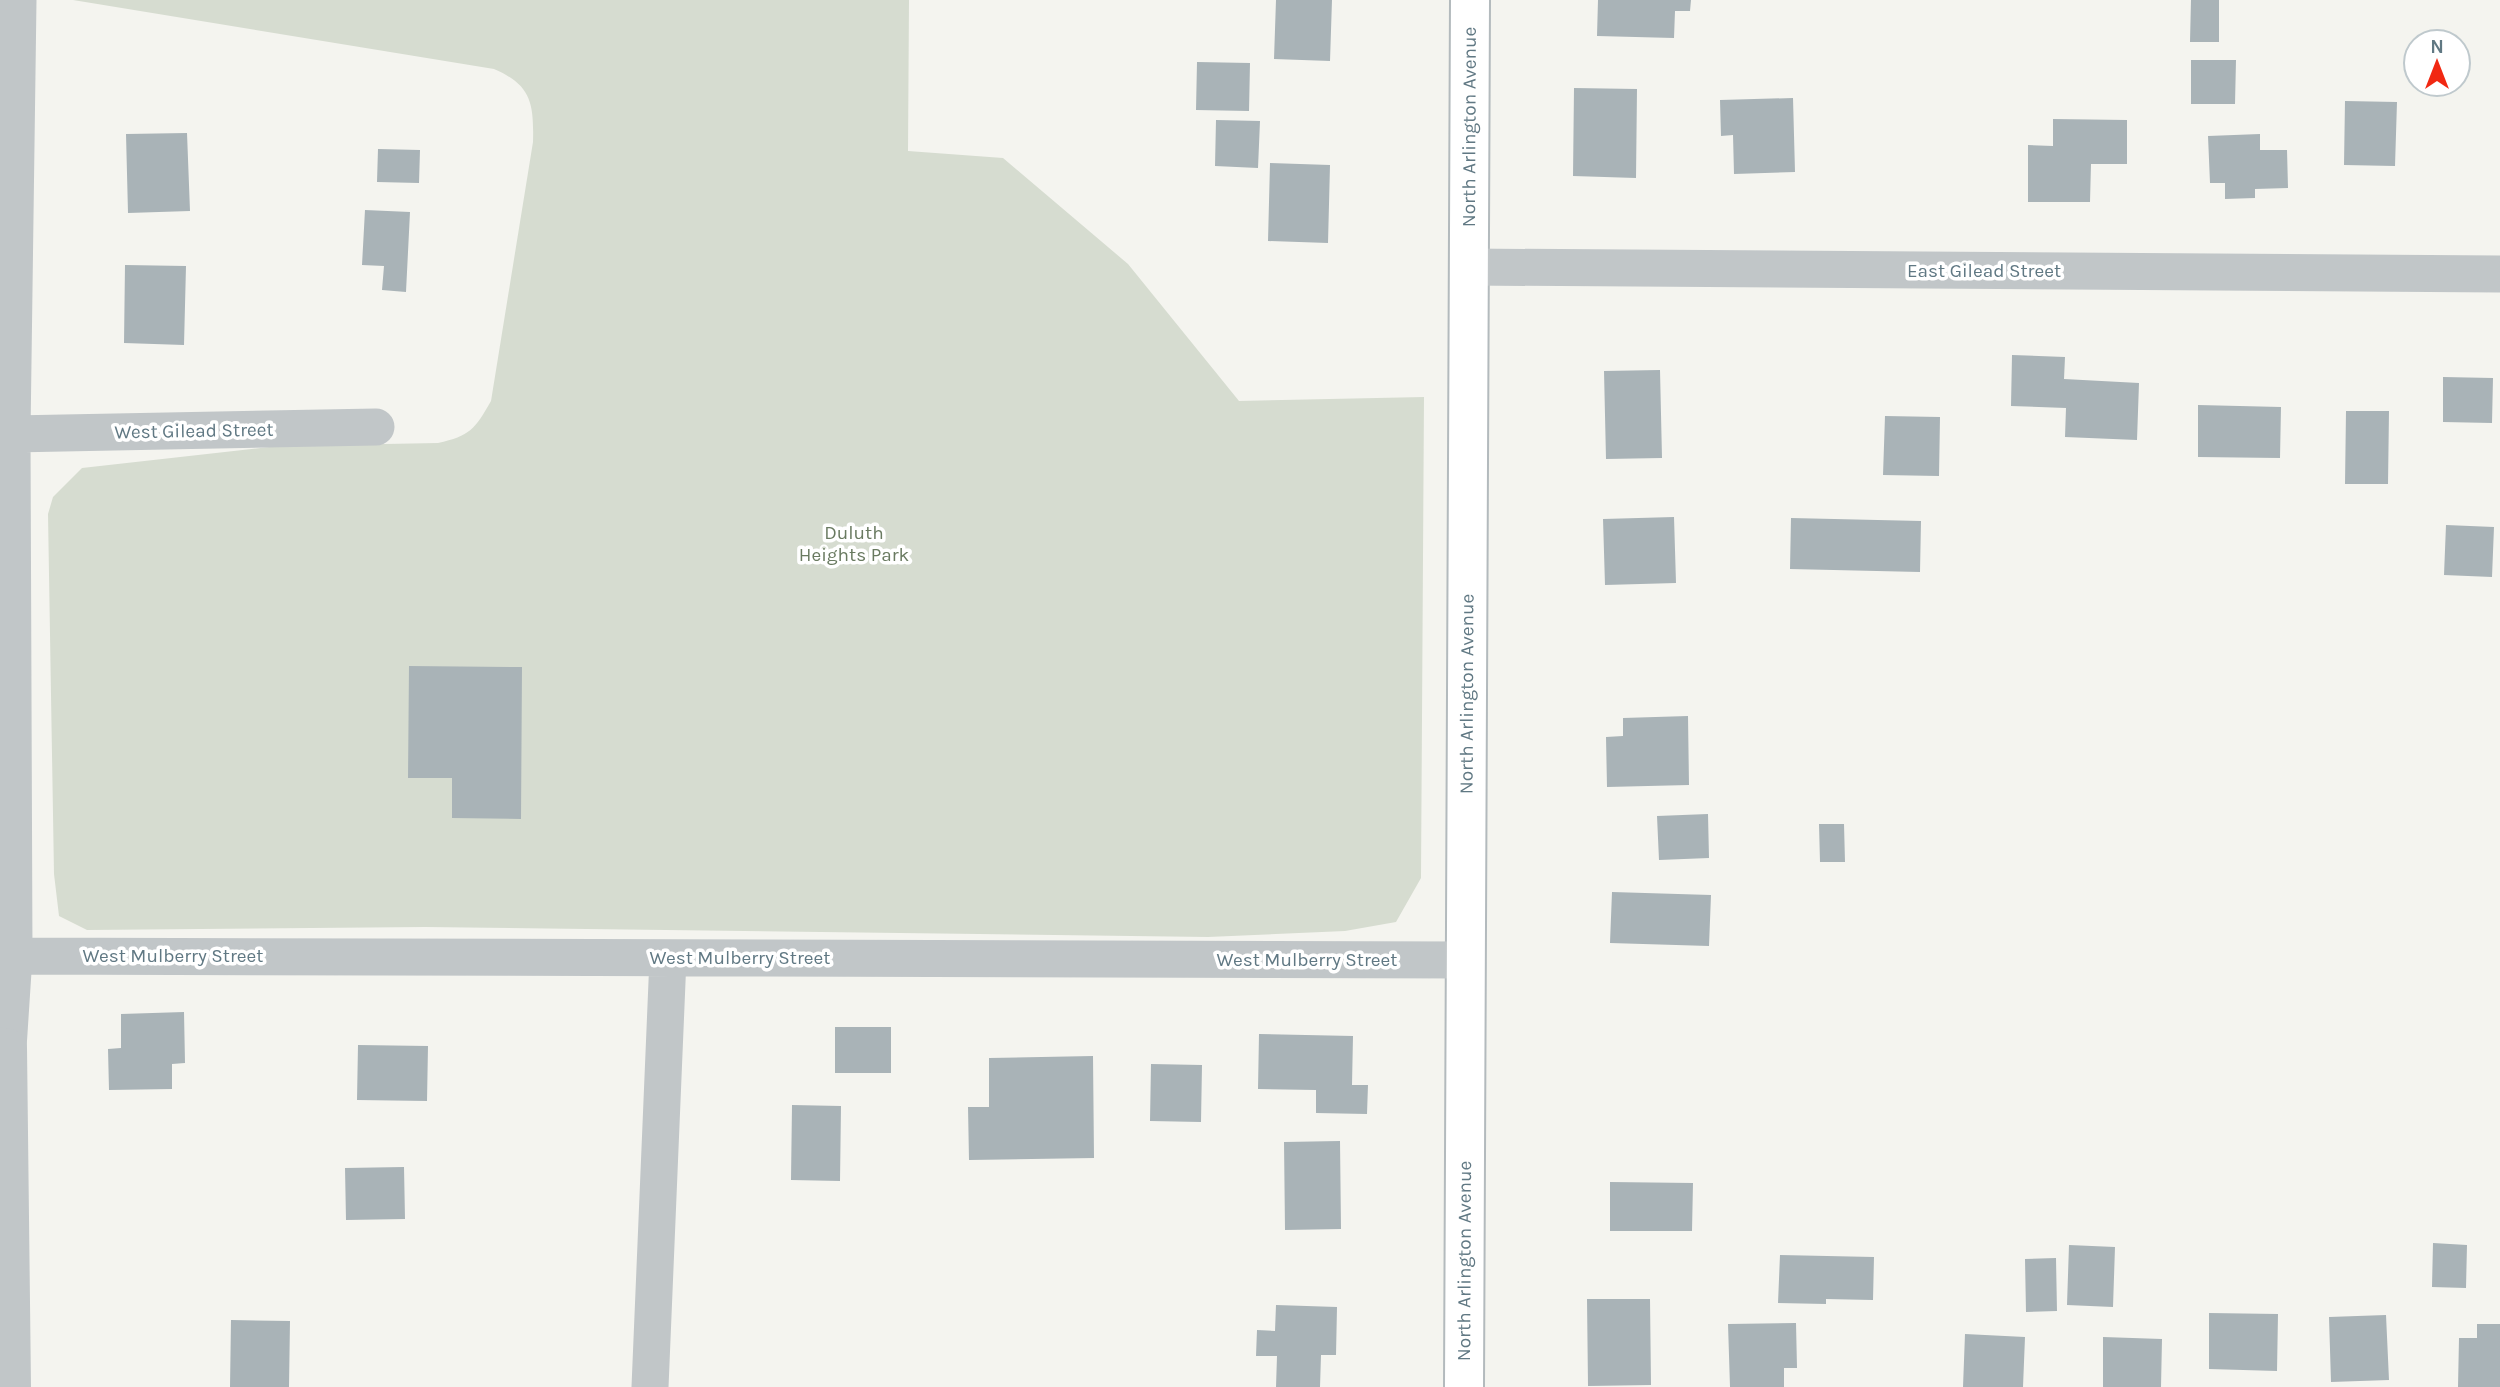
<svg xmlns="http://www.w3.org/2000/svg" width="2500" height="1387" font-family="Karla,sans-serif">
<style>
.green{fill:#d6dcd0}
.building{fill:#a9b3b7}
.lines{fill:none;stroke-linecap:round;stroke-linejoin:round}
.secondary-casing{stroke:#b3babd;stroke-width:42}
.minor{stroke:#c1c6c8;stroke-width:37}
.tertiary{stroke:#c1c6c8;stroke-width:38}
.secondary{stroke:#fff;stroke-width:38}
.labels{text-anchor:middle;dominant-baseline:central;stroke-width:7;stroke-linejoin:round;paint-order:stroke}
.street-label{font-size:19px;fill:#607883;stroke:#fff}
.park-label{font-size:19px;fill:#697a60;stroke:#fff}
</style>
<rect width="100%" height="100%" fill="#f4f4ef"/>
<path class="green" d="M 73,0 L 909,0 L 908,151 L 1003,158 L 1128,264 L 1239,401 L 1424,397 L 1421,878 L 1396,922 L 1345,931 L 1208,937 L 425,927 L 87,930 L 59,916 L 54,874 L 48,514 L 53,497 L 82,468 L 278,446 L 438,443 C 470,436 475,429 491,401 L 533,142 C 534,103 531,85 494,69 Z"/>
<path class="building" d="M 1276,0 L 1332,0 L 1330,61 L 1274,59 Z
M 1598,0 L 1691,0 L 1690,11 L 1675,11 L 1674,38 L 1597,36 Z
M 2191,0 L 2219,0 L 2219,42 L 2190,42 Z
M 2191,60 L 2236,60 L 2235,104 L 2191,104 Z
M 1197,62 L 1250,63 L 1249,111 L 1196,110 Z
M 1574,88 L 1637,89 L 1636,178 L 1573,176 Z
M 1793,98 L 1795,172 L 1734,174 L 1733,135 L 1721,136 L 1720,100 Z
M 2345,101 L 2397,102 L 2395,166 L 2344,165 Z
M 2053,119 L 2127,120 L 2127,164 L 2091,164 L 2090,202 L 2028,202 L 2028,145 L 2053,146 Z
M 1216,120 L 1260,121 L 1258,168 L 1215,166 Z
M 187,133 L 190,211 L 128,213 L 126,134 Z
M 2260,134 L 2260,150 L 2287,150 L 2288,188 L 2255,189 L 2255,198 L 2225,199 L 2225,183 L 2210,183 L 2208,136 Z
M 378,149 L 420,150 L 419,183 L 377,182 Z
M 1270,163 L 1330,165 L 1328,243 L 1268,241 Z
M 365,210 L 410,212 L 406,292 L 382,290 L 384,266 L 362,265 Z
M 125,265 L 186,266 L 184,345 L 124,343 Z
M 2012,355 L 2065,357 L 2064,379 L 2139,383 L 2137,440 L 2065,437 L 2066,408 L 2011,406 Z
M 1660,370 L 1662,458 L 1606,459 L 1604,371 Z
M 2443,377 L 2493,378 L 2492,423 L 2443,422 Z
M 2198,405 L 2281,407 L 2280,458 L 2198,457 Z
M 2346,411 L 2389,411 L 2388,484 L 2345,484 Z
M 1885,416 L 1940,417 L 1939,476 L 1883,475 Z
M 1674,517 L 1676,583 L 1605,585 L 1603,519 Z
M 1791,518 L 1921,521 L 1920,572 L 1790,569 Z
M 2446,525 L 2494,527 L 2492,577 L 2444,575 Z
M 409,666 L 522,667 L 521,819 L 452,818 L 452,778 L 408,778 Z
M 1688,716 L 1689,785 L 1607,787 L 1606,737 L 1623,736 L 1623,718 Z
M 1708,814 L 1709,858 L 1659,860 L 1657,816 Z
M 1819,824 L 1844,824 L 1845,862 L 1820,862 Z
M 1612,892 L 1711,895 L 1709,946 L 1610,943 Z
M 184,1012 L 185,1063 L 172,1064 L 172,1089 L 109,1090 L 108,1049 L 121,1048 L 121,1014 Z
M 835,1027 L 891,1027 L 891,1073 L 835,1073 Z
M 1259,1034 L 1353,1036 L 1352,1085 L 1368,1085 L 1367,1114 L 1316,1113 L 1316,1090 L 1258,1089 Z
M 358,1045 L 428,1046 L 427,1101 L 357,1100 Z
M 1093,1056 L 1094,1158 L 969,1160 L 968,1107 L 989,1107 L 989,1058 Z
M 1151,1064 L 1202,1065 L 1201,1122 L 1150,1121 Z
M 792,1105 L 841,1106 L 840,1181 L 791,1180 Z
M 1340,1141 L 1341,1229 L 1285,1230 L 1284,1142 Z
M 404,1167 L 405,1219 L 346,1220 L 345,1168 Z
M 1610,1182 L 1693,1183 L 1692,1231 L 1610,1231 Z
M 2433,1243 L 2467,1245 L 2466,1288 L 2432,1287 Z
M 2069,1245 L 2115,1247 L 2113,1307 L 2067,1305 Z
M 1780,1255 L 1874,1257 L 1873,1300 L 1826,1299 L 1826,1304 L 1778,1303 Z
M 2056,1258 L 2057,1311 L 2026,1312 L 2025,1259 Z
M 1587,1299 L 1650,1299 L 1651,1385 L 1588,1386 Z
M 1276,1305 L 1337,1307 L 1336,1355 L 1321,1355 L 1320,1387 L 1276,1387 L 1277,1356 L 1256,1356 L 1257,1330 L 1275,1331 Z
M 2209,1313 L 2278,1314 L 2277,1371 L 2209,1369 Z
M 2386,1315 L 2389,1380 L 2331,1382 L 2329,1317 Z
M 231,1320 L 290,1321 L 289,1387 L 230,1387 Z
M 1796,1323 L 1797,1368 L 1784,1368 L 1784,1387 L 1730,1387 L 1728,1324 Z
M 2477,1324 L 2500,1324 L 2500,1387 L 2458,1387 L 2459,1338 L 2477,1338 Z
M 1965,1334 L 2025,1337 L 2023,1387 L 1963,1387 Z
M 2103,1337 L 2162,1339 L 2161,1387 L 2103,1387 Z"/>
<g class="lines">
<defs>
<g id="secondary">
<path id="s1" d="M 1464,1387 L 1470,0"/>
</g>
</defs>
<use href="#secondary" class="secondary-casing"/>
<path class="minor" d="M 1469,267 L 2500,274
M 12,434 L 376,427
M 14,956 L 1465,960
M 8,1048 L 14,956 L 12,434 L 18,0
M 650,1387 L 668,958"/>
<path class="tertiary" d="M 0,1046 L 8,1048 L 12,1387"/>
<use href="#secondary" class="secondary"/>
</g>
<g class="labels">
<g class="street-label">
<text stroke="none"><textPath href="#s1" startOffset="1260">North Arlington Avenue</textPath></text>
<text x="1984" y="271">East Gilead Street</text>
<text transform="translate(194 431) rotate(-1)">West Gilead Street</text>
<text stroke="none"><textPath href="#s1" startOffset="693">North Arlington Avenue</textPath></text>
<text x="173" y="956">West Mulberry Street</text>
<text x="740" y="958">West Mulberry Street</text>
<text x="1307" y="960">West Mulberry Street</text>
<text stroke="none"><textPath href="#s1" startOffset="126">North Arlington Avenue</textPath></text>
</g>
<g class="park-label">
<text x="854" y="533">Duluth<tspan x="854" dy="22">Heights Park</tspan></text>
</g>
</g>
<g transform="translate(2437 63)"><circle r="33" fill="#ffffff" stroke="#bfc9cd" stroke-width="2"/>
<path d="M0-5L12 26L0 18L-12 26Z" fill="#f12812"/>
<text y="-10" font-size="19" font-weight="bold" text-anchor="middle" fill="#607883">N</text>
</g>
</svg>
